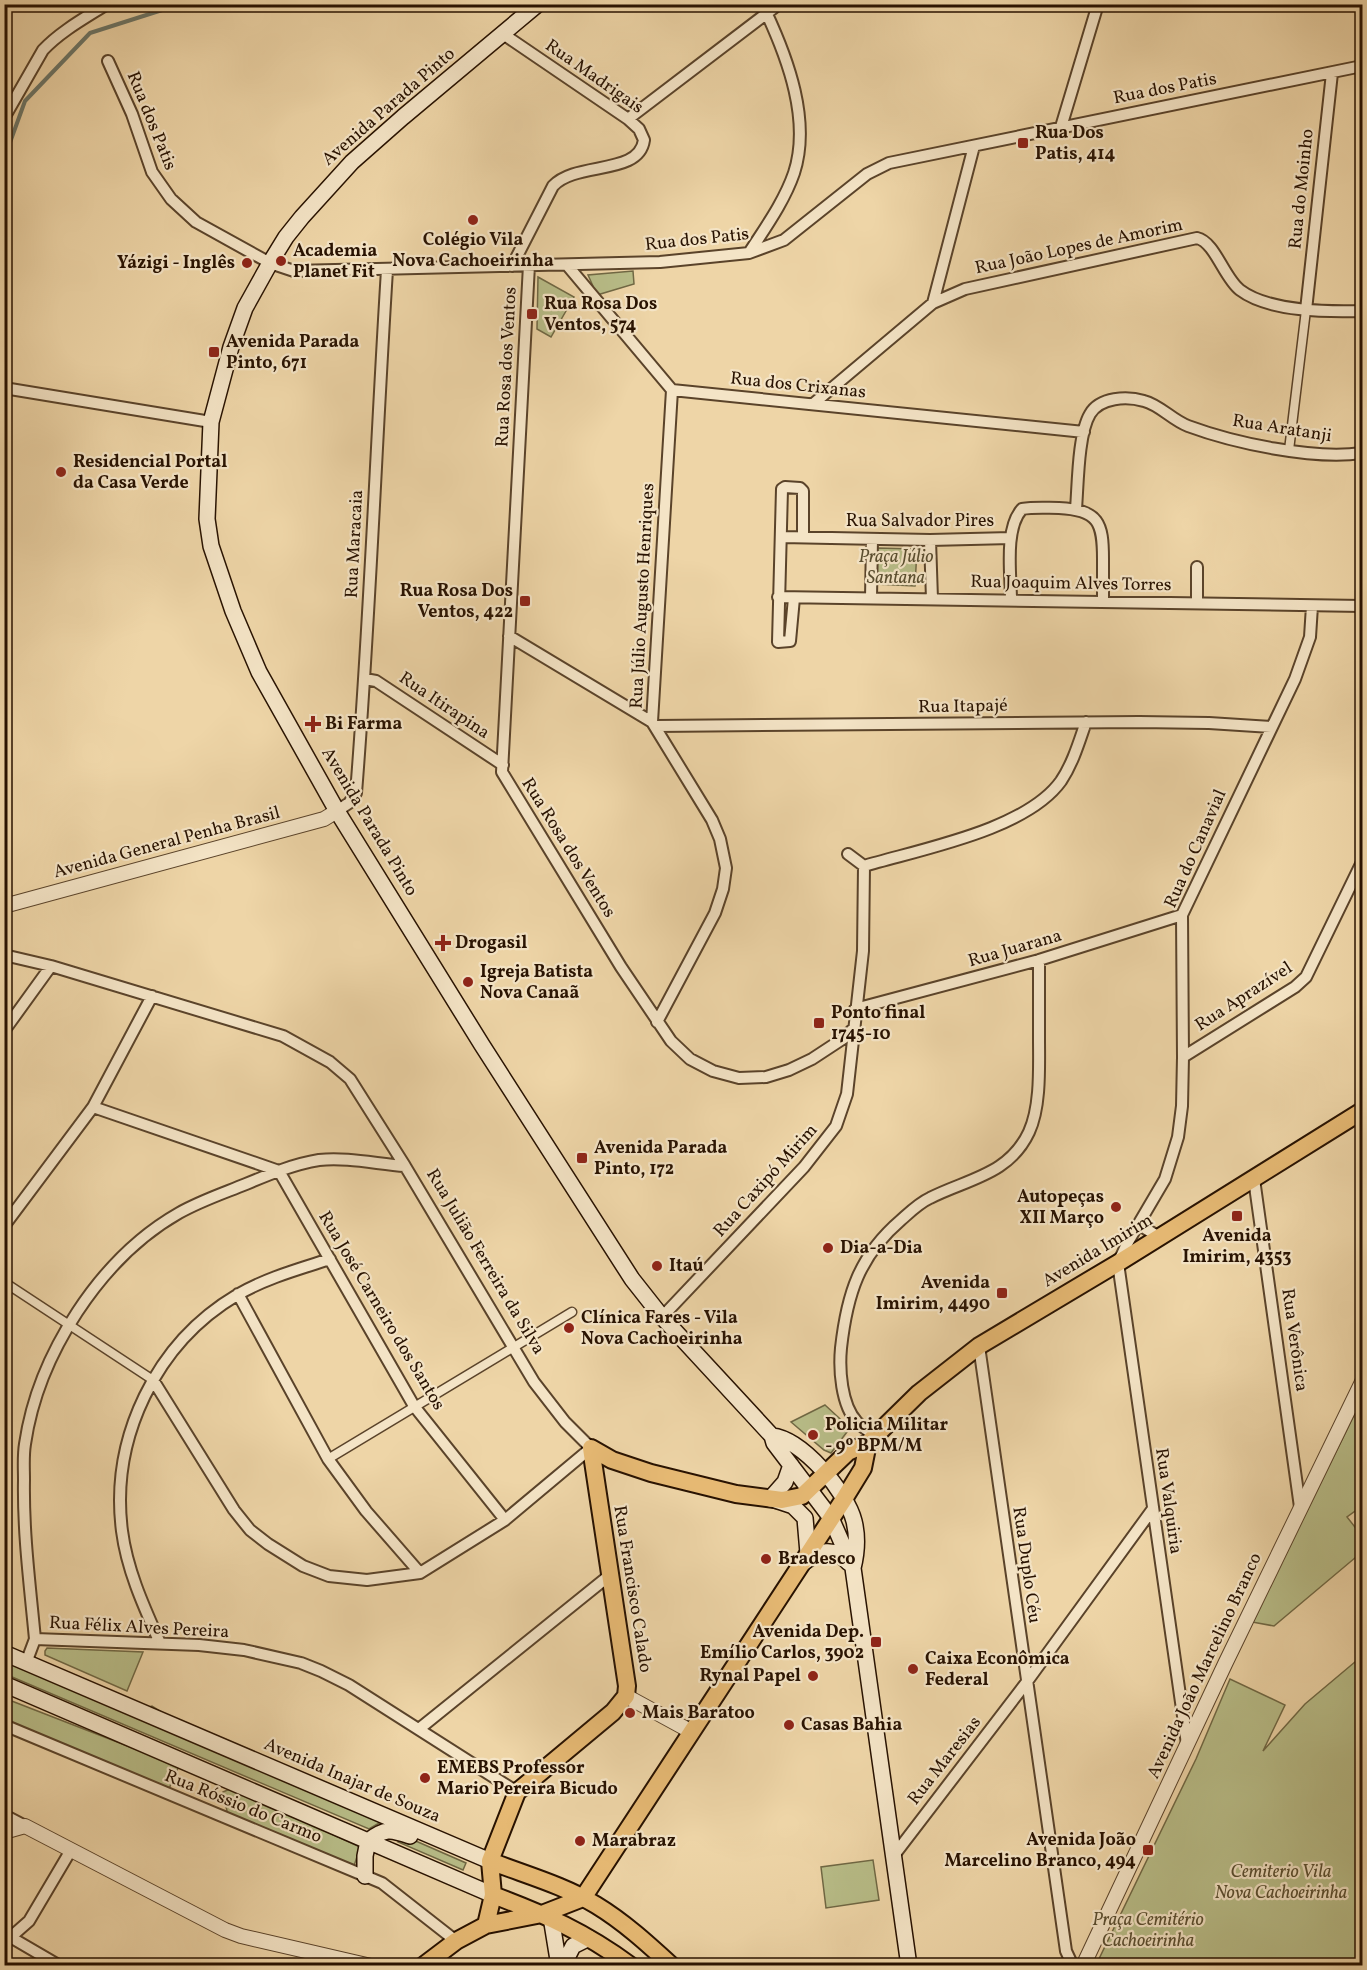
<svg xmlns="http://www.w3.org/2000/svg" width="1367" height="1970" font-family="Vollkorn,serif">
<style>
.green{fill:#b8bd88;stroke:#706844;stroke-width:1.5}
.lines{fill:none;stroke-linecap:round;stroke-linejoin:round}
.stream{stroke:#6c7668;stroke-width:4}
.pedestrian-casing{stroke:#5a432a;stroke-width:11}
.minor-casing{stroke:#5a432a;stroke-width:14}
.tertiary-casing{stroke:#5a432a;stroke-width:16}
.secondary-casing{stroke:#281201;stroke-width:18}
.primary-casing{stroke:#281201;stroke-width:20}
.pedestrian{stroke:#f4e4c6;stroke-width:8}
.minor{stroke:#f4e4c6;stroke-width:10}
.tertiary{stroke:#f4e4c6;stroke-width:14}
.secondary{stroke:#f4e4c6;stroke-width:15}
.primary{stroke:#e7ba74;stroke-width:16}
.poi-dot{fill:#8f2418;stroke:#f4e4c6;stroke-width:2}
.labels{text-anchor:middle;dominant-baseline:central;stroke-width:4.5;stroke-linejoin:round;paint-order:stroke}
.street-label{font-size:18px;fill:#281201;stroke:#f4e4c6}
.poi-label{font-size:18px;font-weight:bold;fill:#281201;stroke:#f4e4c6;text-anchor:start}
.park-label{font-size:18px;font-style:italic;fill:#5a4e30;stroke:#f4e4c6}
</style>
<rect width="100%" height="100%" fill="#eed5a7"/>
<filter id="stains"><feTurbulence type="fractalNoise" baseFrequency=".00333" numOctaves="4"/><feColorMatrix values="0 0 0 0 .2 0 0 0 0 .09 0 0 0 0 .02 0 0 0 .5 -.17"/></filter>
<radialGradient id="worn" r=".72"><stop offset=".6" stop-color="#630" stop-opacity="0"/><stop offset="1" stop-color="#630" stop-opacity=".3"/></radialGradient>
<path class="green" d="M 633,271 L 634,284 L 597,295 L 588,275 Z
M 538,277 L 574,297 L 551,337 L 537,329 Z
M 877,548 L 917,549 L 915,586 L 875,584 Z
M 1362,1399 L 1362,1506 L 1347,1517 L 1362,1536 L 1362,1552 L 1274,1626 L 1252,1622 Z
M 825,1405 L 850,1428 L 831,1453 L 824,1450 L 791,1422 Z
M 47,1648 L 143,1652 L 127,1691 L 45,1655 L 45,1651 Z
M 1362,1656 L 1362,1965 L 1096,1965 L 1196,1759 L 1230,1679 L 1285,1705 L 1263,1751 L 1305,1704 Z
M 4,1659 L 143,1709 L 152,1706 L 166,1715 L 386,1819 L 369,1829 L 5,1674 Z
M 4,1698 L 179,1766 L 168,1791 L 5,1723 Z
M 232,1788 L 360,1847 L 354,1866 L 228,1816 L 223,1792 Z
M 402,1835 L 466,1863 L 463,1870 L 398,1842 Z
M 873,1860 L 879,1900 L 826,1908 L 821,1867 Z"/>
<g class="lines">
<path class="stream" d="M 4,159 L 25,101 L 90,33 L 181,4"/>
<defs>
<path id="pedestrian" d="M 1289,450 L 1306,310
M 4,1282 L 153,1380
M 328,1459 L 572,1312"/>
<path id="minor" d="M 503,34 L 628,119 L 639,129 L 644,140 C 639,176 576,161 553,186 L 512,266
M 108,61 L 132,114 L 152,172 L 171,199 L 196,222 L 270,263 L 294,271 L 660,262 L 749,253 L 784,240 L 867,174 L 889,163 L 1362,66
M 4,118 L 43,50 C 61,31 85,18 107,4
M 628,119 L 779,4
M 1061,127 L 1098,4
M 749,253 C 765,228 784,202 794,173 C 811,121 788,59 766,12
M 529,265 L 502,772 L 621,967 L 671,1041 L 690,1059 L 713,1071 L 739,1078 L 766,1077 L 789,1070 L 812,1059 L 844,1038 L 854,1028
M 567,265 L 672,390 L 1084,432
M 933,303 L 974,146
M 1306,310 L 1332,73
M 4,388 L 211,422
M 813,404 L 933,303 L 965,289 L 1197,238 C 1215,242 1224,278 1240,290 C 1269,312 1328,312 1362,311
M 1076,509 C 1078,484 1078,434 1090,414 C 1100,397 1127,396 1144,401 C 1160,405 1172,420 1188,426 C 1234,443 1313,460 1362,453
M 782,537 L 930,540 L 1011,538
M 930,540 L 932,599
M 778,597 L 1362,606
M 794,598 L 790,641 L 778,642 L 782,489 L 785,487 L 800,488 L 803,491 L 803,536
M 871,598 L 872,539
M 1011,600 C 1011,575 1004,529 1022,509 C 1034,507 1046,508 1059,508 C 1099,510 1103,523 1103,559 C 1103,573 1103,587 1103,601
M 1197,603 L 1197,567
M 509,636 L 652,722 L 712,820 L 720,839 L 726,868 L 723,889 L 715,913 L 657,1022
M 365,679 L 376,681 L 503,765
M 652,722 L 672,390
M 656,726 L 1139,722 L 1209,723 L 1271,727
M 337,811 L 349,803 L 356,793 C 370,619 376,444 387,270
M 848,854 L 864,866 C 921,849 1026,830 1061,781 C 1073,763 1079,742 1086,722
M 4,955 L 51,966 L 283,1036 L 330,1062 L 350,1079 L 405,1166 L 534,1382 L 565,1422 L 591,1448 L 505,1520 L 420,1573 L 367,1580 L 329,1576 L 303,1566 L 268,1544 L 250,1530 L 234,1510 L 153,1380
M 855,1009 L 1039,960 L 1182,915
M 4,1031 L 51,966
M 1183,1057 L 1295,987 L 1306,977 L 1362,862
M 93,1107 L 279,1171 L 414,1406 L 505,1520
M 1254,1179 L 1300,1507
M 1141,1220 L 1146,1229 L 1159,1237
M 4,1226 L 93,1107 L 152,996
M 238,1294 L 328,1459 L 366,1511 L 420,1573
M 662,1317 L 804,1167 L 836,1126 L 847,1094 L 863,951 L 864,866
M 979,1346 L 1066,1951 L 1073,1966
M 875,1436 C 869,1431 862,1427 857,1422 C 841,1405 839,1369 841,1348 C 847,1294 859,1256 901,1220 C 910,1212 919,1203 930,1198 C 967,1179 1009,1175 1029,1132 C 1041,1106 1039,1066 1039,1038 C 1039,1012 1039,986 1039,960
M 35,1639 C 30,1586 23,1533 24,1480 C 24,1468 23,1456 25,1444 C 38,1355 100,1258 179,1213 C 200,1201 224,1193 246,1184 C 270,1174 294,1164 319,1160 C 347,1157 377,1164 405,1166
M 160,1643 C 144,1607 127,1570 122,1531 C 110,1438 156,1343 237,1295 C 266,1278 299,1269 330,1259
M 26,1663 L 35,1639 L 199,1645 L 244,1650 L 301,1663 L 321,1671 L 349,1685 L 517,1792
M 4,1725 L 382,1883 L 456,1941
M 419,1729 L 610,1575
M 1187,1744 L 1118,1263 L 1128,1242 L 1165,1179 L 1178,1137 L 1182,1106 L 1183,1057 L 1182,915 L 1295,679 L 1310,637 L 1312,606
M 4,1815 L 25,1826
M 892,1858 L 1026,1683 L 1152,1510
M 12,1938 L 60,1966
M 4,1943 L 29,1921 L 71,1850"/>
<path id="tertiary" d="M 4,906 L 324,819 L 337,811
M 626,1696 L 692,1732
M 4,1832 L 25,1826 L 225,1930 L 241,1936 L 371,1966
M 1083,1966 L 1225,1664 L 1362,1382"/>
<path id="secondary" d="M 538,4 L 403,117 L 352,162 L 302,217 L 286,237 L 270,263 L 245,308 L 231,347 L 211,422 L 207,519 L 211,546 L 233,611 L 259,672 L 337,811 L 482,1045 L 632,1279 L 662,1317 L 772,1436 L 774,1443 L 831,1518 L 853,1568 L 909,1966
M 772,1436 C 802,1439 847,1492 854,1521 C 858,1537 857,1552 853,1568
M 770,1499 L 785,1482 L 791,1465
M 775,1500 L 793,1506 L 805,1518 L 808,1553
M 803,1563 C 820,1550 833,1546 849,1563
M 4,1653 L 490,1861
M 4,1684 L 493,1895
M 365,1876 L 365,1856 L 368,1841 C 385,1828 390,1829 410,1836
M 551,1917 L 559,1966
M 563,1966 L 573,1946 L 589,1938"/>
<path id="primary" d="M 591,1448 L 612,1460 L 651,1473 L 736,1494 L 782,1500 L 802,1496 L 848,1452 L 868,1443 L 919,1393 L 979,1346 L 1118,1263 L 1362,1111
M 490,1861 C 526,1875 563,1885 596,1905 C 624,1922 648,1944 672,1966
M 493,1895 C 546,1915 585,1932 631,1966
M 486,1925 L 493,1895 L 490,1861 L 517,1792 L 613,1712 L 626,1696 L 627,1686 L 591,1448
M 423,1966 L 456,1941 L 486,1925 L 542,1914 L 583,1898 L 844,1499 L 863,1468 L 868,1443"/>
</defs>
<use href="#pedestrian" class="pedestrian-casing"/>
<use href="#minor" class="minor-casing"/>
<use href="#tertiary" class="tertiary-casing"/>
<use href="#secondary" class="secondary-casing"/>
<use href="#primary" class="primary-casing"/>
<use href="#pedestrian" class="pedestrian"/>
<use href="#minor" class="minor"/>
<use href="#tertiary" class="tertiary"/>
<use href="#secondary" class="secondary"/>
<use href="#primary" class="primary"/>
</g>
<g class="poi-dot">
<rect x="1017" y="137" width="12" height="12" rx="3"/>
<circle cx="473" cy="220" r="6"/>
<circle cx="281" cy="261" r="6"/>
<circle cx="247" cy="263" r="6"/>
<rect x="526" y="308" width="12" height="12" rx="3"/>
<rect x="208" y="346" width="12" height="12" rx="3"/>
<circle cx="61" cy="472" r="6"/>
<rect x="519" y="595" width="12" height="12" rx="3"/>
<path d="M310 715h6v6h6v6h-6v6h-6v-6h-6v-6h6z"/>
<path d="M440 934h6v6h6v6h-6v6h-6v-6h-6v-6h6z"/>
<circle cx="468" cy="982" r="6"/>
<rect x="813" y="1017" width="12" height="12" rx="3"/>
<rect x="576" y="1152" width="12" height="12" rx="3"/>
<circle cx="1116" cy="1207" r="6"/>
<rect x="1231" y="1210" width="12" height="12" rx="3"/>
<circle cx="828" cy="1248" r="6"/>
<circle cx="657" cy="1266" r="6"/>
<rect x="996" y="1287" width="12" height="12" rx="3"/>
<circle cx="569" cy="1328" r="6"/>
<circle cx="813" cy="1435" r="6"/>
<circle cx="766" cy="1559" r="6"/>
<rect x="870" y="1636" width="12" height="12" rx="3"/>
<circle cx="913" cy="1669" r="6"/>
<circle cx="813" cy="1676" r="6"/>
<circle cx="630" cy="1713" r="6"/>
<circle cx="789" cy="1725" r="6"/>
<circle cx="425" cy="1778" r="6"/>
<circle cx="580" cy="1841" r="6"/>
<rect x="1142" y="1844" width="12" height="12" rx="3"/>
</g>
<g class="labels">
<g class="street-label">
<text transform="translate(594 77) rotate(35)">Rua Madrigais</text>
<text transform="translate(1165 89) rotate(-11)">Rua dos Patis</text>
<text transform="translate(389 107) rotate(-41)">Avenida Parada Pinto</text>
<text transform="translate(151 121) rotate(68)">Rua dos Patis</text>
<text transform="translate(1302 189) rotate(-84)">Rua do Moinho</text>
<text transform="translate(697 240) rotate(-6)">Rua dos Patis</text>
<text transform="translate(1079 247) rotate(-12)">Rua João Lopes de Amorim</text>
<text transform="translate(507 367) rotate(-87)">Rua Rosa dos Ventos</text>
<text transform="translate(798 386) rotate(6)">Rua dos Crixanas</text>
<text transform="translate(1282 429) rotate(9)">Rua Aratanji</text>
<text x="920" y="521">Rua Salvador Pires</text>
<text transform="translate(355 544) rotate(-87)">Rua Maracaia</text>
<text transform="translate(1071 584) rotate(1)">Rua Joaquim Alves Torres</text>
<text transform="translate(643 596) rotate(-87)">Rua Júlio Augusto Henriques</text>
<text transform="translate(444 706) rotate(34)">Rua Itirapina</text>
<text transform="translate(963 707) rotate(-1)">Rua Itapajé</text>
<text transform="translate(369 822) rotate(59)">Avenida Parada Pinto</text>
<text transform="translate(167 843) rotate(-15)">Avenida General Penha Brasil</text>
<text transform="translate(568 848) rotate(58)">Rua Rosa dos Ventos</text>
<text transform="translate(1196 849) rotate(-66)">Rua do Canavial</text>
<text transform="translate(1015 949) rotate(-16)">Rua Juarana</text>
<text transform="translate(1244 997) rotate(-33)">Rua Aprazível</text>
<text transform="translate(766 1181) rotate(-48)">Rua Caxipó Mirim</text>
<text transform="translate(1098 1251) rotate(-31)">Avenida Imirim</text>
<text transform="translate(485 1262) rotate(59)">Rua Julião Ferreira da Silva</text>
<text transform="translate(381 1311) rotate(59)">Rua José Carneiro dos Santos</text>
<text transform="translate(1294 1340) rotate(82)">Rua Verônica</text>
<text transform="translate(1168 1501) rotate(82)">Rua Valquiria</text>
<text transform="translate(1026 1565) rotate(82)">Rua Duplo Céu</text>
<text transform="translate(632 1589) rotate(81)">Rua Francisco Calado</text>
<text transform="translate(139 1628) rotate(3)">Rua Félix Alves Pereira</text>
<text transform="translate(1205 1666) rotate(-65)">Avenida João Marcelino Branco</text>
<text transform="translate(945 1761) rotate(-52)">Rua Maresias</text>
<text transform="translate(352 1781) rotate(23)">Avenida Inajar de Souza</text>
<text transform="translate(243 1807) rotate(22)">Rua Róssio do Carmo</text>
</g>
<g class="poi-label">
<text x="1035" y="133">Rua Dos<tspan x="1035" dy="21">Patis, 414</tspan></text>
<text x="473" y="240" text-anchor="middle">Colégio Vila<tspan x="473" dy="21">Nova Cachoeirinha</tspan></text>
<text x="293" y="251">Academia<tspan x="293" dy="21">Planet Fit</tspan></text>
<text x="235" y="263" text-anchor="end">Yázigi - Inglês</text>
<text x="544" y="304">Rua Rosa Dos<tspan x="544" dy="21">Ventos, 574</tspan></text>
<text x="226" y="342">Avenida Parada<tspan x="226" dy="21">Pinto, 671</tspan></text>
<text x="73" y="462">Residencial Portal<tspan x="73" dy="21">da Casa Verde</tspan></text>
<text x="513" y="591" text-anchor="end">Rua Rosa Dos<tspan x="513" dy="21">Ventos, 422</tspan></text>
<text x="325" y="724">Bi Farma</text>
<text x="455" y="943">Drogasil</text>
<text x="480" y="972">Igreja Batista<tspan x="480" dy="21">Nova Canaã</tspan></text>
<text x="831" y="1013">Ponto final<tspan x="831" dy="21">1745-10</tspan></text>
<text x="594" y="1148">Avenida Parada<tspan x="594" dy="21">Pinto, 172</tspan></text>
<text x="1104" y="1197" text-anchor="end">Autopeças<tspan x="1104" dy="21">XII Março</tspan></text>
<text x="1237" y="1236" text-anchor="middle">Avenida<tspan x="1237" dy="21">Imirim, 4353</tspan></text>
<text x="840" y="1248">Dia-a-Dia</text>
<text x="669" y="1266">Itaú</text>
<text x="990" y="1283" text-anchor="end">Avenida<tspan x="990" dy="21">Imirim, 4490</tspan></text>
<text x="581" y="1318">Clínica Fares - Vila<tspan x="581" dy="21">Nova Cachoeirinha</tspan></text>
<text x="825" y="1425">Policia Militar<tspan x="825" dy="21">- 9º BPM/M</tspan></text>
<text x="778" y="1559">Bradesco</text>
<text x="864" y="1632" text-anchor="end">Avenida Dep.<tspan x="864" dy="21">Emílio Carlos, 3902</tspan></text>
<text x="925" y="1659">Caixa Econômica<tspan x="925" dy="21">Federal</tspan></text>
<text x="801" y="1676" text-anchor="end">Rynal Papel</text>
<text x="642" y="1713">Mais Baratoo</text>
<text x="801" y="1725">Casas Bahia</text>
<text x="437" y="1768">EMEBS Professor<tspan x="437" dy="21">Mario Pereira Bicudo</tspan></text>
<text x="1136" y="1840" text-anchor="end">Avenida João<tspan x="1136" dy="21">Marcelino Branco, 494</tspan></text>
<text x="592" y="1841">Marabraz</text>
</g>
<g class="park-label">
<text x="896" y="557">Praça Júlio<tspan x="896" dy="21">Santana</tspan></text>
<text x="1281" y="1872">Cemiterio Vila<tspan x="1281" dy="21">Nova Cachoeirinha</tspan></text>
<text x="1148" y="1920">Praça Cemitério<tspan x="1148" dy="21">Cachoeirinha</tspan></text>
</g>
</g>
<rect width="1367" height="1970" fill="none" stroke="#eed5a7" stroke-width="24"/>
<rect x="6" y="6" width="1355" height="1958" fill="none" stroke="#281201" stroke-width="3"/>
<rect x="12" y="12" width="1343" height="1946" fill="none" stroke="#281201" stroke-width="1.5"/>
<rect width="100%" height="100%" filter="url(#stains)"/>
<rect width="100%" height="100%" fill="url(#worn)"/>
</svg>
